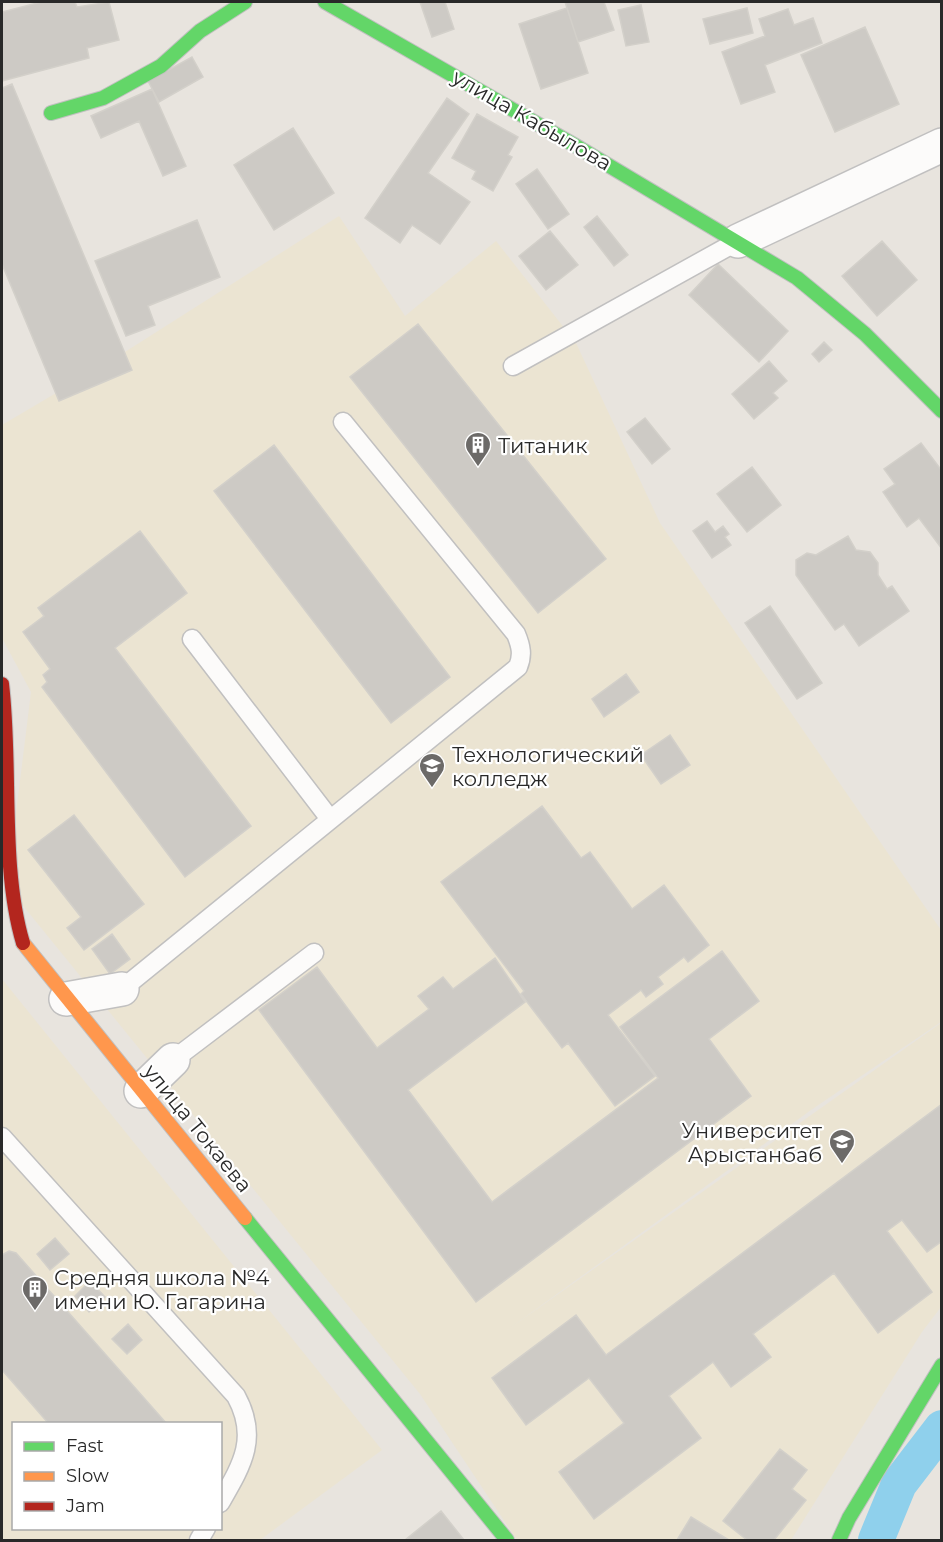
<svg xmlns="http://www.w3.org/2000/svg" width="943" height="1542" font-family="Montserrat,sans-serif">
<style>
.education{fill:#ebe4d2;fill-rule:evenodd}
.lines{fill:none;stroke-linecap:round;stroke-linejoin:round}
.canal{stroke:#8fd0ec;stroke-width:36}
.building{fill:#cdcac5;stroke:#d3d0ca;stroke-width:1.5}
.lane-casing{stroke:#c1c0c0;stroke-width:21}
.street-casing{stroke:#c1c0c0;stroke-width:36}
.fast-casing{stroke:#c1c0c0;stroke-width:16}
.slow-casing{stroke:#c1c0c0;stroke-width:16}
.jam-casing{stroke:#c1c0c0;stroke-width:16}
.lane{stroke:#fcfbfa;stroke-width:18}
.street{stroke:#fcfbfa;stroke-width:33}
.fast{stroke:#63d668;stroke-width:14}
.slow{stroke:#ff974d;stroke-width:14}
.jam{stroke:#b3261e;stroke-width:14}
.labels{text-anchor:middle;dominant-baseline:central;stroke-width:4.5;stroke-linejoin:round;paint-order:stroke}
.street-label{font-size:21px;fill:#292929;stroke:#fff}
.poi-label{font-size:21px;fill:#292929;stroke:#fff;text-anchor:start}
</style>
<rect width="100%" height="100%" fill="#e8e4de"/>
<path class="education" d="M 339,216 L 405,316 L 496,241 L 576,343 L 660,523 L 941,930 L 941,1022 L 811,1110 L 506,1331 L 941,1023 L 941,1307 L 922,1332 L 791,1540 L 517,1540 L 420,1394 L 7,886 L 31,692 L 2,638 L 2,425 L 117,357 Z
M 2,979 L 382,1450 L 260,1540 L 2,1540 ZM 14,1424 L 220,1424 L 220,1528 L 14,1528 Z"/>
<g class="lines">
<path class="canal" d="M 876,1540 L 899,1484 L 942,1428"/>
</g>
<path class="building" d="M 41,2 L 75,2 L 77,7 L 109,2 L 119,40 L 87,48 L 89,58 L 2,81 L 2,12 Z
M 420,2 L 445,2 L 454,29 L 432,37 Z
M 565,2 L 604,2 L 614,30 L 578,42 Z
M 641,5 L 649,42 L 626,46 L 618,10 Z
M 567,8 L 588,73 L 541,89 L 519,24 Z
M 747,8 L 753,33 L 710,44 L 703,19 Z
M 788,9 L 794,25 L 813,18 L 822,43 L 765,65 L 775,92 L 741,104 L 722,52 L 765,36 L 759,19 Z
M 865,27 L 899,104 L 835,132 L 801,55 Z
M 192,57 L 203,77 L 159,102 L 148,81 Z
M 12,84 L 132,370 L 59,401 L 2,264 L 2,88 Z
M 152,89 L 186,166 L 163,176 L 139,121 L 101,138 L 91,116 Z
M 447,98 L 469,114 L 428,173 L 470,202 L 440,244 L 412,225 L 400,243 L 365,218 Z
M 477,114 L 518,137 L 508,155 L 512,157 L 493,191 L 472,179 L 476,171 L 452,158 Z
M 293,128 L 334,193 L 274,230 L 234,165 Z
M 537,169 L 569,214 L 548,229 L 516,184 Z
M 597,216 L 628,255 L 614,266 L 584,227 Z
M 197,220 L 220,277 L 148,306 L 155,325 L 126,336 L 95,261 Z
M 550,231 L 578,265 L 546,290 L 519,256 Z
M 882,241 L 917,280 L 877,316 L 842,276 Z
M 718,264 L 788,331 L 759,362 L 689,295 Z
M 418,324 L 606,559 L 538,613 L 350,377 Z
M 824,342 L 832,350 L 819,362 L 812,354 Z
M 769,361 L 787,381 L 773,393 L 778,398 L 754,419 L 732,394 Z
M 645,418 L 670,449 L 652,464 L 627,432 Z
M 921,443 L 942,471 L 942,549 L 919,518 L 907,527 L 883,492 L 895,484 L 884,469 Z
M 274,445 L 450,677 L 391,723 L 214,491 Z
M 752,467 L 781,505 L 747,532 L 717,494 Z
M 707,521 L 715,532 L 723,526 L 729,534 L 725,537 L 731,545 L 712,558 L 693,531 Z
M 140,531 L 187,593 L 115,648 L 251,826 L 185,877 L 42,687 L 47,682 L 43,675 L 50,669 L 23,632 L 44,616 L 38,608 Z
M 848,536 L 856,550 L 870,552 L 878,563 L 878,575 L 887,589 L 892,586 L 909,611 L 859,646 L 844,624 L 835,630 L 796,575 L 796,560 L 807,553 L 816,555 Z
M 770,606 L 822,683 L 797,699 L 745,623 Z
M 626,674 L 639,692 L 604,717 L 592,699 Z
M 670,735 L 690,765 L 661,784 L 641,755 Z
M 542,806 L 581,858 L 590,852 L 632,909 L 664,885 L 709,945 L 688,962 L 684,957 L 658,977 L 663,984 L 646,997 L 641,990 L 608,1015 L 655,1076 L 615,1106 L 568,1043 L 562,1048 L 521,994 L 524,991 L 441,882 Z
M 74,815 L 144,904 L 84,950 L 67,928 L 81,917 L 28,850 Z
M 112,934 L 130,959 L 110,974 L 92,949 Z
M 722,951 L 759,1001 L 709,1039 L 751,1096 L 476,1302 L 259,1010 L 317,967 L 377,1048 L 429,1009 L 418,996 L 443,977 L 453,989 L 495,958 L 525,1002 L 408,1090 L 492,1202 L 658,1078 L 620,1027 Z
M 942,1104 L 942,1241 L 927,1252 L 902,1220 L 887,1231 L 932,1292 L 878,1333 L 834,1273 L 753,1334 L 771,1357 L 731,1387 L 713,1362 L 669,1396 L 701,1438 L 594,1519 L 559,1472 L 624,1423 L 589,1378 L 526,1425 L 492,1378 L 576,1315 L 606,1355 Z
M 55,1238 L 69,1254 L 50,1270 L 37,1254 Z
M 9,1251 L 16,1253 L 167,1424 L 49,1424 L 2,1370 L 2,1255 Z
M 90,1281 L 105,1297 L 89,1312 L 75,1296 Z
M 128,1324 L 142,1340 L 127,1354 L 112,1339 Z
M 780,1449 L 807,1470 L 792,1489 L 806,1500 L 774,1540 L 747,1540 L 723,1521 Z
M 441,1511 L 464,1540 L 405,1540 Z
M 691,1517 L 729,1540 L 677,1540 Z"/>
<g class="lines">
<defs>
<path id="lane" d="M 513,366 L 738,241
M 192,639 L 330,819
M 122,989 L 518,667 C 523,655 521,646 516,634 L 343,422
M 173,1060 L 314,953
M 2,1137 L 236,1396 C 259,1438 242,1465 220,1503
M 199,1540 L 206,1528"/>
<path id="street" d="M 738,241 L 942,145
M 66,999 L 122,989
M 141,1091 L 173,1060"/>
<path id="fast" d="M 325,2 L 576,146 L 797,278 L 865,334 L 942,411
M 51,113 L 103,98 L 161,66 L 200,31 L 245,2
M 245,1218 L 507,1540
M 839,1540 L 849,1518 L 942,1365"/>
<path id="slow" d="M 23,943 L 245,1218"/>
<path id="jam" d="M 2,684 C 12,767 0,866 23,943"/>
</defs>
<use href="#lane" class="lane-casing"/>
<use href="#street" class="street-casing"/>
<use href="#fast" class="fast-casing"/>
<use href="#slow" class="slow-casing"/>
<use href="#jam" class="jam-casing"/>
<use href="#lane" class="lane"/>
<use href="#street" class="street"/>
<use href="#fast" class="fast"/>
<use href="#slow" class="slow"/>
<use href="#jam" class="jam"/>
</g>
<defs>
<symbol id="building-pin" viewBox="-11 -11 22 30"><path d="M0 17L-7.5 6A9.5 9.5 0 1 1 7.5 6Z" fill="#6c6a68" stroke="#fff"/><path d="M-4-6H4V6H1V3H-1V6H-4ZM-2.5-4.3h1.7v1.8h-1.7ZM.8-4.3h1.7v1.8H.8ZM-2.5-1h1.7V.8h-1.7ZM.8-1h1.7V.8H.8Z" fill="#fff"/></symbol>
<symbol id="university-pin" viewBox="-11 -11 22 30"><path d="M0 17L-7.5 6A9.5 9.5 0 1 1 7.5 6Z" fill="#6c6a68" stroke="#fff"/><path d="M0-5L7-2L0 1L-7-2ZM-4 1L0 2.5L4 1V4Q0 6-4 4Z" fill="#fff"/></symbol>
</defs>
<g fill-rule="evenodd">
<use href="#building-pin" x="463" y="430" width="30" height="40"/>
<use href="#university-pin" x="417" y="751" width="30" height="40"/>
<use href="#university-pin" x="827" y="1127" width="30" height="40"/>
<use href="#building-pin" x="20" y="1274" width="30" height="40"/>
</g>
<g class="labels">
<g class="street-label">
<text transform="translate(532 120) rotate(30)">улица Кабылова</text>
<text transform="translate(198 1128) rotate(51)">улица Токаева</text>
</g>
<g class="poi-label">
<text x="498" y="445">Титаник</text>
<text x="452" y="754">Технологический<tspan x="452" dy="24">колледж</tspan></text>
<text x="822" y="1130" text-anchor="end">Университет<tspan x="822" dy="24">Арыстанбаб</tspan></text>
<text x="54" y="1277">Средняя школа №4<tspan x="54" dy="24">имени Ю. Гагарина</tspan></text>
</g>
</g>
<rect width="943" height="1542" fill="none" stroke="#292929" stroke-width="6"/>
<rect x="12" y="1422" width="210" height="108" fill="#ffffff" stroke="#a9a9a9" stroke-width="1.5"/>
<rect x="24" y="1442" width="30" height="9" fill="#63d668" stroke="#a9a9a9" stroke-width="1.5"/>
<text x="66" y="1452" font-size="18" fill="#292929">Fast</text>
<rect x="24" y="1472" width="30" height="9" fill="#ff974d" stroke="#a9a9a9" stroke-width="1.5"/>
<text x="66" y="1482" font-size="18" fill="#292929">Slow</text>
<rect x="24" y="1502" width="30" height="9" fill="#b3261e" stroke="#a9a9a9" stroke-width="1.5"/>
<text x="66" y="1512" font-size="18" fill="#292929">Jam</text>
</svg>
